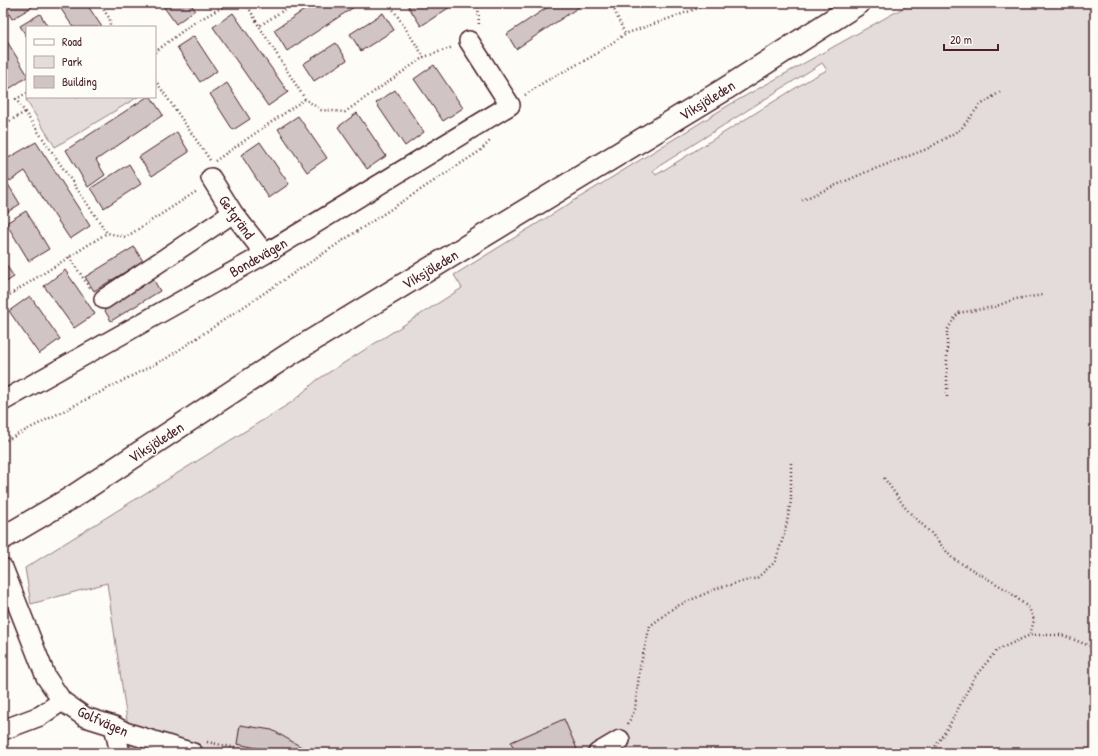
<svg xmlns="http://www.w3.org/2000/svg" width="1098" height="756" font-family="'Patrick Hand',sans-serif">
<style>
.green{fill:#e3dcda;stroke:#967e82;fill-rule:evenodd}
.building{fill:#d0c5c4;stroke:#4a1f2b}
.lines{fill:none;stroke-linecap:round;stroke-linejoin:round}
.minor-casing{stroke:#4a1f2b;stroke-width:22}
.major-casing{stroke:#4a1f2b;stroke-width:25}
.path{stroke:#4a1f2b;stroke-width:2.5;stroke-dasharray:1 3;stroke-linecap:butt}
.minor{stroke:#fdfcf7;stroke-width:19}
.major{stroke:#fdfcf7;stroke-width:22}
.labels{text-anchor:middle;dominant-baseline:central;stroke-width:3;stroke-linejoin:round;paint-order:stroke}
.street-label{font-size:15px;fill:#4a1f2b;stroke:#fdfcf7}
</style>
<rect width="100%" height="100%" fill="#fdfcf7"/>
<filter id="ink" filterUnits="userSpaceOnUse"><feTurbulence type="fractalNoise" baseFrequency=".025" numOctaves="2"/><feDisplacementMap in="SourceGraphic" scale="8" xChannelSelector="R" yChannelSelector="G"/><feConvolveMatrix kernelMatrix="1 2 1 2 8 2 1 2 1" color-interpolation-filters="sRGB"/></filter>
<g filter="url(#ink)">
<path class="green" d="M 912,3 L 1095,3 L 1095,753 L 128,753 L 131,748 L 107,583 L 31,604 L 25,568 L 292,402 L 317,380 L 462,288 L 454,275 L 729,105 ZM 822,63 L 827,70 L 810,79 L 656,175 L 653,170 Z
M 31,97 L 138,97 L 55,147 L 26,100 Z"/>
<path class="building" d="M 3,3 L 30,3 L 32,7 L 12,19 Z
M 57,3 L 86,3 L 102,27 L 73,27 Z
M 161,3 L 190,3 L 195,10 L 176,24 Z
M 315,3 L 360,3 L 287,51 L 274,30 Z
M 413,3 L 456,3 L 421,26 L 408,6 Z
M 554,3 L 577,3 L 579,7 L 516,49 L 507,34 Z
M 233,13 L 288,92 L 268,106 L 213,27 Z
M 383,13 L 394,30 L 361,51 L 350,34 Z
M 40,14 L 48,27 L 27,27 L 27,37 L 20,26 Z
M 194,36 L 217,71 L 200,82 L 177,47 Z
M 5,38 L 27,74 L 27,77 L 9,89 L 3,79 L 3,40 Z
M 336,43 L 347,60 L 314,81 L 303,64 Z
M 434,65 L 463,108 L 443,121 L 414,79 Z
M 227,83 L 250,119 L 233,130 L 210,94 Z
M 395,90 L 424,132 L 405,146 L 376,103 Z
M 147,97 L 151,97 L 163,115 L 96,160 L 105,175 L 88,187 L 66,150 Z
M 357,113 L 386,156 L 367,169 L 338,127 Z
M 298,116 L 327,158 L 307,172 L 278,129 Z
M 177,132 L 189,152 L 152,176 L 139,157 Z
M 36,142 L 90,226 L 70,239 L 25,171 L 10,181 L 3,171 L 3,161 Z
M 260,142 L 289,184 L 269,198 L 241,155 Z
M 129,164 L 141,184 L 104,208 L 91,188 Z
M 3,176 L 20,204 L 3,215 Z
M 26,211 L 49,249 L 29,261 L 6,223 Z
M 134,247 L 143,261 L 94,291 L 85,277 Z
M 3,260 L 14,277 L 3,284 Z
M 65,270 L 95,314 L 74,328 L 44,286 Z
M 152,277 L 160,291 L 111,321 L 102,306 Z
M 30,296 L 60,339 L 39,354 L 9,311 Z
M 564,719 L 577,749 L 568,753 L 515,753 L 511,742 Z
M 240,725 L 272,730 L 312,753 L 272,753 L 267,750 L 237,744 Z"/>
<g class="lines">
<defs>
<path id="minor" d="M 211,178 L 233,213 L 265,254
M 104,299 L 233,213
M 3,401 L 265,254 L 510,105 L 469,41
M 3,568 L 46,677 L 62,701 L 85,717 L 114,726 L 125,732 L 193,753
M 114,726 L 120,753
M 3,730 L 40,716 L 62,701
M 598,753 L 620,740"/>
<path id="major" d="M 3,538 L 71,498 L 288,355 L 722,91 L 859,3"/>
</defs>
<use href="#minor" class="minor-casing"/>
<use href="#major" class="major-casing"/>
<path class="path" d="M 99,3 L 110,19 L 110,27
M 246,3 L 259,26
M 295,3 L 259,26 L 305,99 L 321,110 L 345,112 L 424,57 L 453,47
M 389,3 L 424,57
M 478,3 L 479,26
M 611,3 L 625,34
M 155,52 L 192,24 L 230,3
M 155,80 L 210,160
M 27,93 L 16,99 L 107,233 L 126,237 L 197,191
M 525,95 L 546,81 L 593,56 L 625,34 L 713,3
M 3,125 L 25,112
M 3,140 L 6,146 L 3,148
M 215,161 L 305,99
M 802,200 L 864,173 L 927,149 L 961,129 L 979,106 L 1000,92
M 69,257 L 90,288
M 3,299 L 107,233
M 947,397 L 947,330 L 958,313 L 994,307 L 1015,299 L 1044,295
M 3,442 L 167,358 L 339,243 L 480,151 L 491,140
M 884,478 L 907,510 L 931,533 L 952,558 L 1007,590 L 1029,608 L 1034,620 L 1030,635
M 628,724 L 635,709 L 640,667 L 650,626 L 675,607 L 718,588 L 757,578 L 775,562 L 785,532 L 791,501 L 791,462
M 207,742 L 262,753
M 931,753 L 950,724 L 974,678 L 997,650 L 1030,635 L 1062,635 L 1095,648"/>
<use href="#minor" class="minor"/>
<use href="#major" class="major"/>
</g>
</g>
<g class="labels">
<g class="street-label">
<text transform="translate(707 100) rotate(-32)">Viksjöleden</text>
<text transform="translate(237 217) rotate(54)">Getgränd</text>
<text transform="translate(258 257) rotate(-30)">Bondevägen</text>
<text transform="translate(430 269) rotate(-31)">Viksjöleden</text>
<text transform="translate(156 442) rotate(-33)">Viksjöleden</text>
<text transform="translate(103 721) rotate(24)">Golfvägen</text>
</g>
</g>
<rect width="1098" height="756" fill="none" stroke="#fdfcf7" stroke-width="16"/>
<rect x="8" y="8" width="1082" height="740" fill="none" stroke="#4a1f2b" stroke-width="1.5" filter="url(#ink)"/>
<rect x="26" y="26" width="130" height="72" fill="#fdfcf7" stroke="#b5a4a5"/>
<rect x="34" y="39" width="20" height="6" fill="#fdfcf7" stroke="#b5a4a5"/>
<text x="62" y="46" font-size="12" fill="#4a1f2b">Road</text>
<rect x="34" y="56" width="20" height="12" fill="#e3dcda" stroke="#b5a4a5"/>
<text x="62" y="66" font-size="12" fill="#4a1f2b">Park</text>
<rect x="34" y="76" width="20" height="12" fill="#d0c5c4" stroke="#b5a4a5"/>
<text x="62" y="86" font-size="12" fill="#4a1f2b">Building</text>
<path d="M944 44v6h54v-6" fill="none" stroke="#4a1f2b" stroke-width="2"/>
<text x="950" y="44" font-size="12" fill="#4a1f2b" stroke="#fdfcf7" stroke-width="3" paint-order="stroke">20 m</text>
</svg>
